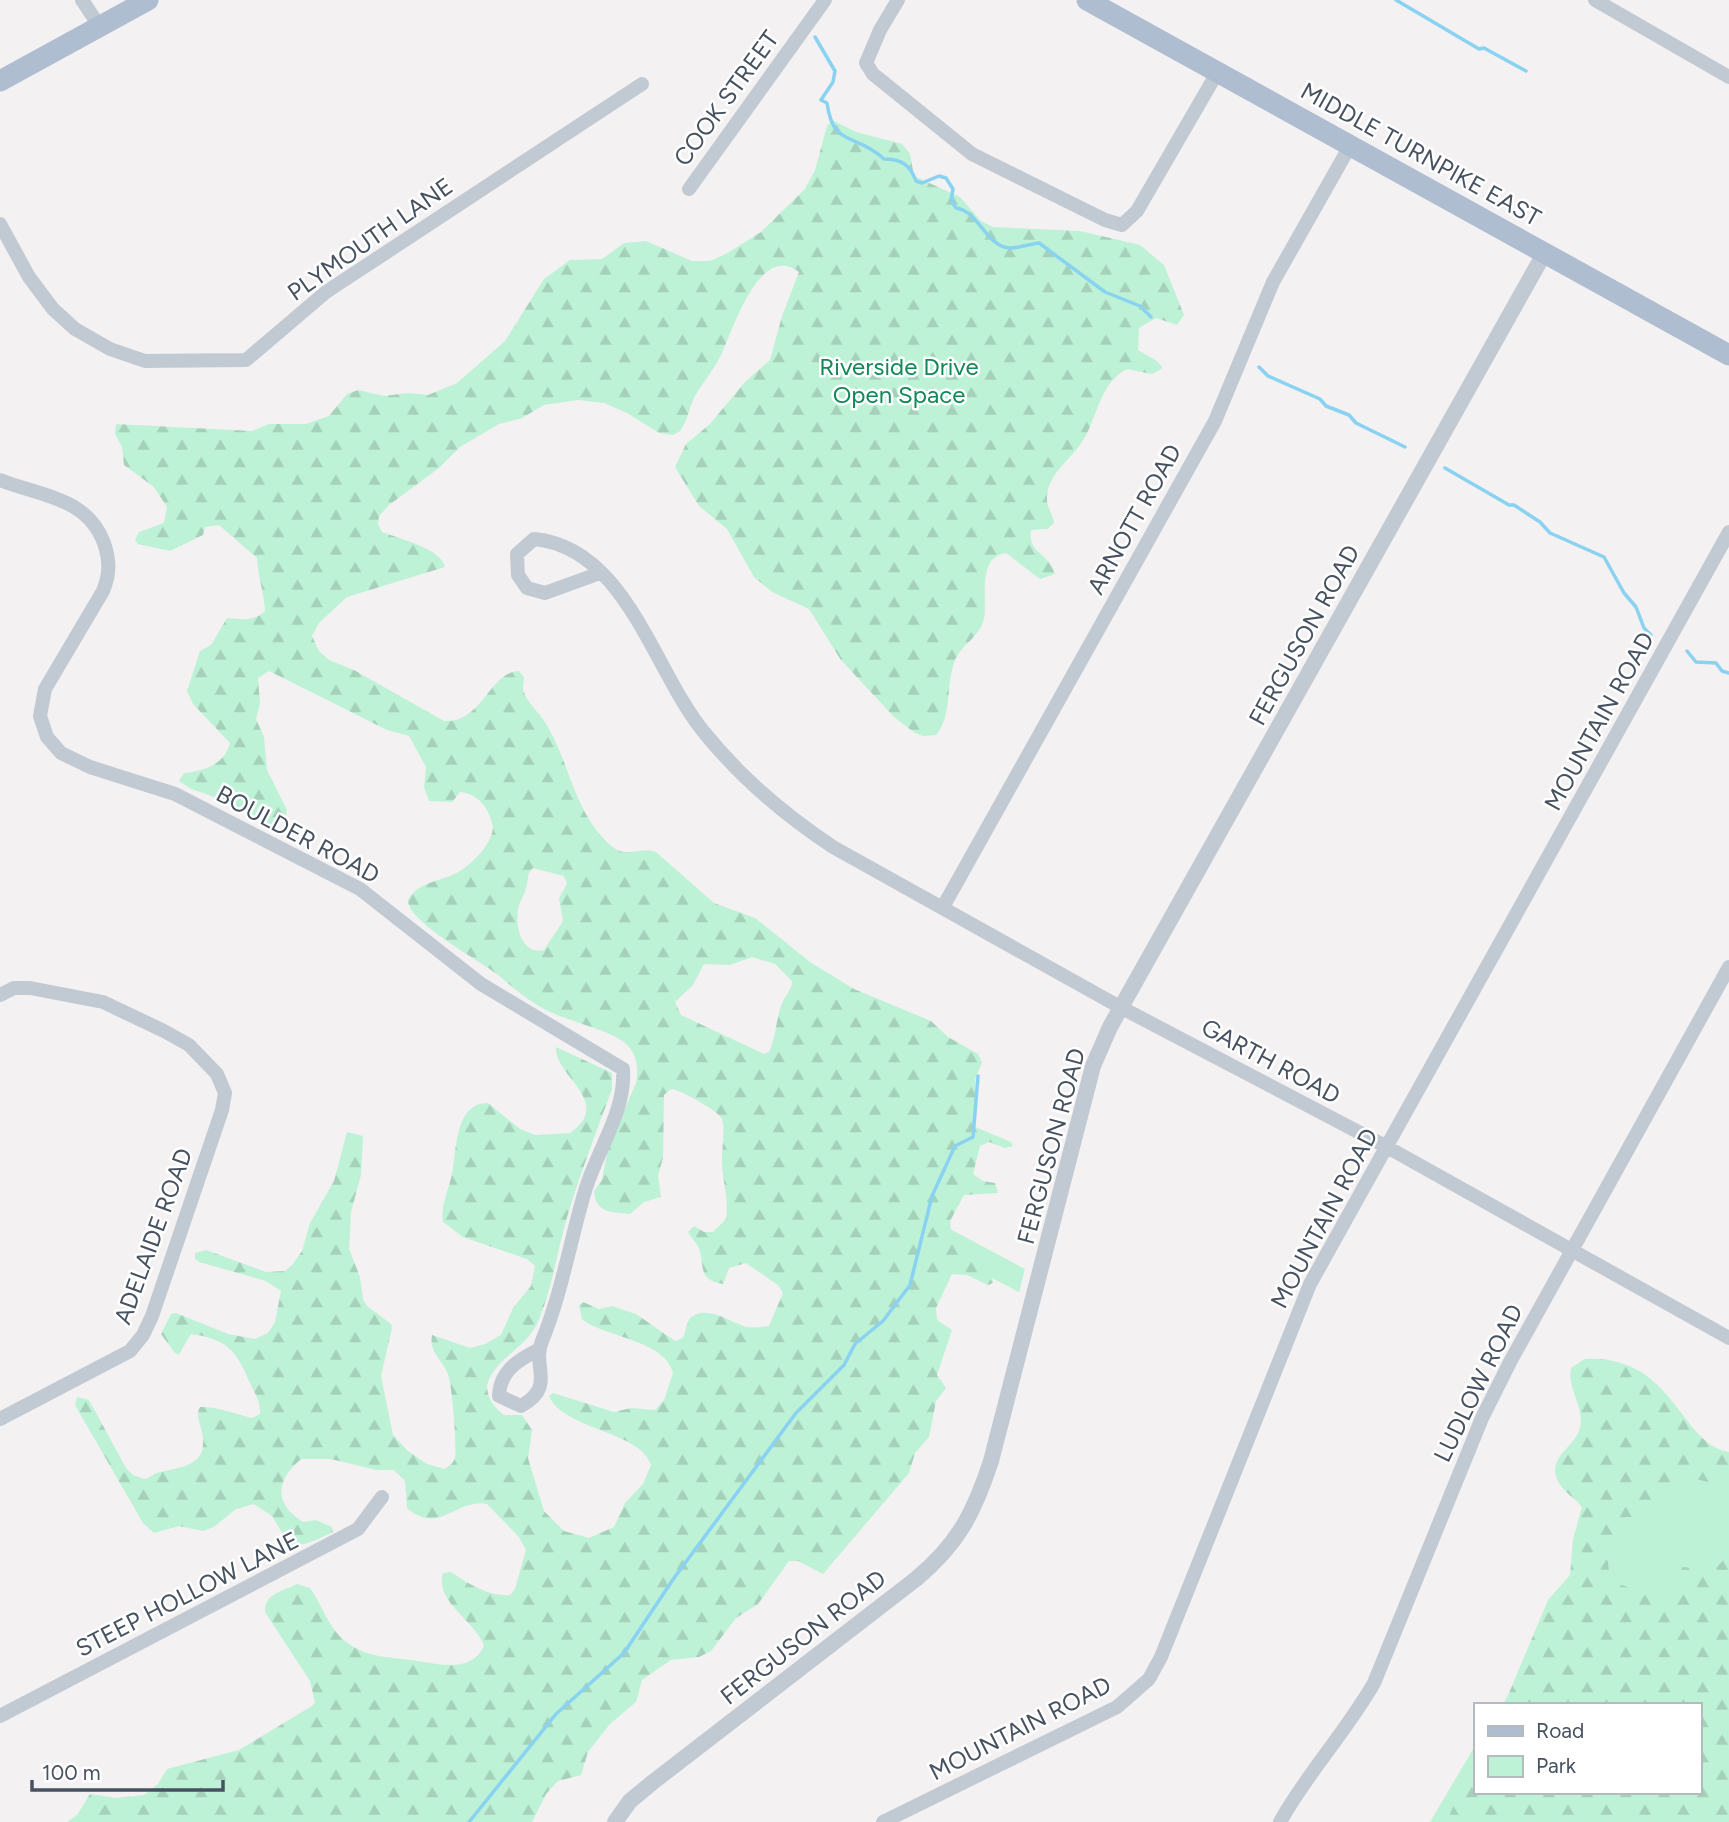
<svg xmlns="http://www.w3.org/2000/svg" width="1729" height="1822" font-family="Figtree,sans-serif">
<style>
.green{fill:#bef2d7}
.forest{fill:url(#forest-firs);fill-rule:evenodd}
.lines{fill:none;stroke-linecap:round;stroke-linejoin:round}
.stream{stroke:#89d2f1;stroke-width:3.5}
.minor{stroke:#c1cad3;stroke-width:14}
.tertiary{stroke:#c1cad3;stroke-width:16}
.primary{stroke:#afbdd1;stroke-width:21}
.labels{text-anchor:middle;dominant-baseline:central;stroke-width:5;stroke-linejoin:round;paint-order:stroke}
.street-label{font-size:24px;fill:#475260;stroke:#fff}
.park-label{font-size:24px;fill:#128757;stroke:#fff}
</style>
<defs>
<pattern id="forest-firs" width="22" height="20" patternUnits="userSpaceOnUse" patternTransform="scale(1.75)"><rect width="22" height="20" fill="#bef2d7"/><path d="M5 1l3.5 6h-7zM16 11l3.5 6h-7z" fill="#a5d1bb"/></pattern>
</defs>
<rect width="100%" height="100%" fill="#f3f1f1"/>
<path class="green" d="M 937,1222 L 1025,1269 L 1019,1292 L 992,1278 L 933,1233 Z
M 1670,1442 L 1729,1466 L 1729,1822 L 1430,1822 L 1475,1746 L 1475,1792 L 1699,1792 L 1699,1705 L 1502,1705 Z"/>
<path class="forest" d="M 832,120 L 856,132 L 902,144 L 910,154 L 914,176 L 960,197 L 981,221 L 993,227 L 1080,231 L 1140,245 L 1164,265 L 1184,315 L 1177,325 L 1156,318 L 1139,328 L 1138,350 L 1157,361 L 1163,368 L 1152,374 L 1127,369 C 1099,383 1098,418 1082,442 C 1071,459 1048,474 1047,497 C 1046,506 1053,514 1054,523 L 1047,529 L 1031,530 C 1027,553 1050,554 1055,574 L 1040,579 L 1006,553 C 976,557 988,600 984,619 C 980,637 959,646 954,663 C 946,685 952,717 936,735 L 923,736 L 915,733 L 895,718 L 841,660 L 809,609 L 772,592 L 754,577 L 727,529 L 699,506 L 675,467 L 686,444 L 710,424 L 745,382 L 770,360 L 782,316 L 799,272 C 759,241 732,333 721,355 C 714,370 703,382 695,396 C 689,408 688,420 680,431 L 673,435 L 659,433 L 627,413 L 604,403 L 578,400 L 544,405 L 522,418 L 499,424 L 460,447 L 439,468 L 389,505 L 379,516 L 378,524 L 382,532 C 398,538 442,549 445,567 L 347,597 L 319,623 L 312,636 L 319,651 L 329,660 L 354,670 L 444,721 C 483,723 489,672 519,671 L 524,677 C 524,682 522,688 524,693 C 529,705 543,716 549,729 C 571,768 576,818 614,848 C 627,858 642,846 656,852 L 714,903 L 755,918 L 810,962 L 854,989 L 931,1021 L 948,1037 L 978,1054 L 982,1062 L 975,1080 L 975,1127 L 1011,1142 L 1013,1146 L 1005,1148 L 989,1142 L 980,1146 L 973,1174 L 983,1181 L 995,1183 L 998,1193 L 964,1195 L 950,1221 L 952,1238 C 975,1251 989,1252 993,1283 L 988,1285 L 967,1275 L 952,1274 L 936,1308 L 937,1320 L 952,1330 L 937,1375 L 946,1388 L 936,1401 L 929,1437 L 915,1453 L 909,1473 L 823,1574 L 798,1561 L 789,1561 L 758,1604 L 736,1618 L 711,1651 L 699,1657 L 671,1660 L 642,1680 L 636,1702 L 610,1724 L 588,1752 L 581,1775 L 558,1781 L 546,1794 L 532,1822 L 67,1822 L 77,1815 L 90,1794 L 117,1798 L 144,1795 L 158,1784 L 167,1769 L 239,1750 L 312,1706 L 315,1702 L 310,1681 L 265,1612 C 264,1593 284,1591 297,1584 L 310,1588 C 323,1606 327,1626 345,1641 C 365,1657 387,1657 411,1660 C 435,1663 471,1675 484,1646 C 476,1621 434,1602 443,1573 L 451,1572 C 467,1583 489,1597 510,1595 L 515,1589 L 526,1550 L 519,1537 L 487,1504 C 456,1498 440,1536 407,1508 L 405,1481 L 394,1470 L 376,1470 L 331,1459 L 301,1459 C 277,1479 272,1503 303,1522 L 316,1520 L 332,1527 L 333,1532 C 322,1537 301,1549 289,1544 L 272,1516 L 254,1504 L 236,1509 L 214,1527 L 203,1531 L 179,1526 L 154,1533 L 143,1523 L 75,1405 L 77,1397 L 89,1400 L 126,1468 L 133,1475 L 145,1479 C 151,1477 154,1473 160,1472 C 189,1466 210,1463 201,1428 C 199,1420 196,1415 200,1407 C 216,1406 236,1414 252,1418 L 260,1414 C 261,1402 255,1394 250,1383 C 237,1352 228,1339 191,1334 L 179,1354 L 175,1353 L 161,1334 L 171,1314 L 176,1313 L 228,1334 L 255,1339 L 268,1333 L 275,1322 L 281,1291 L 266,1281 L 199,1262 L 195,1259 L 195,1253 L 206,1250 L 266,1272 L 285,1271 L 292,1265 L 302,1251 L 310,1223 L 334,1181 L 347,1132 L 363,1136 L 361,1175 L 351,1212 L 349,1249 L 360,1277 L 363,1299 L 367,1306 L 391,1324 L 392,1328 L 381,1376 L 393,1435 L 408,1451 L 427,1464 L 445,1469 C 450,1465 454,1463 455,1457 C 457,1446 452,1385 448,1374 C 442,1359 429,1353 432,1335 L 470,1348 L 485,1344 L 501,1335 L 513,1308 L 531,1286 L 535,1266 L 527,1259 L 463,1237 L 443,1222 C 440,1206 449,1189 452,1174 C 457,1151 454,1103 488,1103 L 520,1129 L 535,1135 L 570,1133 C 615,1102 553,1075 556,1047 L 612,1073 L 612,1089 C 596,1133 579,1176 566,1221 C 556,1256 552,1290 537,1324 C 525,1349 495,1358 487,1385 C 487,1399 494,1407 504,1415 L 522,1415 L 532,1430 L 528,1458 L 544,1511 L 564,1531 L 589,1538 L 614,1527 L 625,1503 L 643,1484 L 651,1465 C 641,1431 563,1430 549,1396 L 553,1393 L 614,1412 L 631,1408 L 655,1410 L 664,1400 L 673,1373 C 666,1340 603,1337 582,1319 L 579,1305 L 583,1302 L 599,1309 L 612,1306 L 636,1314 L 675,1341 L 683,1338 L 689,1319 C 706,1303 729,1322 747,1327 C 754,1328 762,1327 769,1326 L 783,1293 L 778,1285 L 746,1263 L 729,1268 L 723,1284 C 695,1280 706,1262 698,1246 C 695,1241 691,1238 688,1232 L 694,1226 L 704,1232 L 713,1232 L 726,1219 C 729,1199 723,1183 722,1164 C 721,1150 726,1132 722,1119 C 719,1111 679,1089 671,1089 L 664,1095 L 663,1158 L 658,1175 L 661,1197 L 644,1202 L 630,1214 C 612,1212 595,1213 594,1191 L 602,1180 L 608,1148 L 636,1083 C 639,1069 637,1053 625,1043 C 610,1030 567,1021 546,1010 C 527,1000 514,988 498,975 C 480,960 408,923 408,900 C 419,880 443,882 460,871 C 474,862 492,844 493,827 C 489,809 480,794 460,792 L 452,802 L 429,801 L 424,787 L 426,767 L 409,736 L 387,730 L 269,671 L 258,678 L 260,703 L 256,719 L 264,737 L 267,770 L 287,810 L 285,819 L 270,825 L 209,795 L 191,789 L 179,781 L 184,773 C 204,771 224,765 230,743 L 193,704 L 187,691 L 200,651 L 211,645 L 227,618 C 241,619 254,622 265,611 C 264,593 258,576 257,558 L 219,525 L 205,527 L 203,535 L 170,551 L 138,544 L 135,540 L 139,532 L 164,523 L 167,507 L 154,487 L 124,465 L 122,447 L 115,434 L 116,424 L 252,431 L 269,424 L 306,424 L 329,416 L 347,394 L 358,390 L 384,396 L 408,393 L 428,395 L 457,383 L 505,341 L 544,279 L 570,260 L 602,259 L 624,243 L 646,241 L 692,261 L 710,261 L 726,254 L 761,232 L 805,189 L 815,170 L 827,126 ZM 533,868 L 564,876 L 567,884 L 559,898 L 563,921 L 544,950 C 522,955 515,927 518,910 C 519,902 524,896 526,888 C 529,879 526,874 533,868 ZM 752,957 L 775,964 L 792,981 C 792,990 787,993 783,1001 C 776,1016 777,1034 769,1052 L 764,1054 L 681,1015 L 675,1002 L 693,985 L 704,964 L 730,965 Z
M 1585,1359 C 1674,1354 1680,1445 1729,1452 L 1729,1487 L 1679,1475 L 1671,1478 L 1657,1517 L 1626,1517 L 1619,1522 L 1608,1564 L 1610,1576 L 1616,1583 L 1665,1600 C 1677,1591 1673,1577 1683,1567 L 1712,1570 L 1722,1562 L 1729,1546 L 1729,1822 L 1446,1822 L 1475,1760 L 1475,1792 L 1699,1792 L 1699,1705 L 1504,1705 L 1548,1600 L 1570,1575 L 1573,1539 L 1582,1507 C 1575,1498 1565,1493 1559,1483 C 1543,1455 1581,1447 1581,1421 C 1581,1402 1567,1386 1571,1368 Z"/>
<g class="lines">
<path class="stream" d="M 1396,0 L 1479,49 L 1484,48 L 1526,71
M 815,37 L 835,71 L 833,82 L 821,100 L 827,103 C 833,148 855,132 884,159 C 902,159 910,165 916,181 L 922,183 L 939,176 L 946,178 L 953,189 L 951,200 L 956,208 C 979,211 986,247 1010,248 C 1019,248 1030,244 1039,243 L 1105,292 L 1140,306 L 1151,317
M 1259,367 L 1268,376 L 1320,399 L 1326,406 L 1349,415 L 1356,423 L 1405,447
M 1445,468 L 1509,505 L 1514,505 L 1540,522 L 1550,533 L 1604,557 L 1624,593 L 1636,607 L 1644,628 L 1651,635
M 1687,651 L 1696,662 L 1716,663 L 1722,671 L 1729,673
M 469,1822 L 556,1714 L 624,1653 L 674,1578 L 796,1413 L 844,1365 L 855,1344 L 883,1321 L 910,1285 L 932,1196 L 955,1146 L 973,1137 L 978,1076"/>
<path class="minor" d="M 82,0 L 100,27
M 898,0 L 880,30 L 866,63 L 873,74 L 972,154 L 1105,220 L 1122,225 L 1137,211 L 1217,73
M 1595,0 L 1729,77
M 689,189 L 825,0
M 0,224 L 29,277 L 53,309 L 75,329 L 110,349 L 145,361 L 246,360 L 326,292 L 642,84
M 0,480 C 40,496 87,497 104,543 C 110,561 110,574 103,591 L 45,689 L 40,716 L 47,737 L 61,753 L 90,767 L 175,794 L 360,889 L 481,984 L 623,1069 C 626,1112 597,1150 585,1191 C 570,1241 562,1292 542,1341 C 531,1367 557,1386 521,1406 L 499,1396 C 500,1371 518,1360 538,1350
M 600,573 L 545,593 L 527,588 L 518,575 L 517,554 L 534,539 C 625,547 653,669 703,731 C 740,777 783,814 833,847 L 1120,1007 L 1387,1147 L 1729,1338
M 943,907 L 1215,421 L 1273,282 L 1350,146
M 0,995 L 14,988 L 30,988 L 103,1002 L 164,1031 L 189,1045 L 217,1074 L 225,1093 L 222,1110 L 152,1316 L 143,1335 L 130,1351 L 0,1419
M 0,1716 L 358,1529 L 382,1497
M 883,1822 L 1117,1707 L 1149,1679 L 1161,1657 L 1310,1284 L 1729,532
M 1280,1822 C 1307,1773 1346,1732 1374,1683 L 1482,1418 L 1510,1362 L 1729,967"/>
<path class="tertiary" d="M 615,1822 L 630,1801 L 653,1782 L 916,1579 C 958,1544 974,1513 991,1461 L 1093,1066 L 1110,1027 L 1545,252"/>
<path class="primary" d="M 1087,0 L 1729,355
M 0,81 L 148,0"/>
</g>
<g class="labels">
<g class="street-label">
<text transform="translate(726 98) rotate(-54)">COOK STREET</text>
<text transform="translate(1421 154) rotate(29)">MIDDLE TURNPIKE EAST</text>
<text transform="translate(370 239) rotate(-35)">PLYMOUTH LANE</text>
<text transform="translate(1134 519) rotate(-61)">ARNOTT ROAD</text>
<text transform="translate(1304 635) rotate(-61)">FERGUSON ROAD</text>
<text transform="translate(1599 721) rotate(-61)">MOUNTAIN ROAD</text>
<text transform="translate(298 834) rotate(28)">BOULDER ROAD</text>
<text transform="translate(1271 1061) rotate(28)">GARTH ROAD</text>
<text transform="translate(1051 1146) rotate(-75)">FERGUSON ROAD</text>
<text transform="translate(1324 1218) rotate(-62)">MOUNTAIN ROAD</text>
<text transform="translate(153 1236) rotate(-70)">ADELAIDE ROAD</text>
<text transform="translate(1478 1383) rotate(-64)">LUDLOW ROAD</text>
<text transform="translate(187 1594) rotate(-27)">STEEP HOLLOW LANE</text>
<text transform="translate(803 1637) rotate(-38)">FERGUSON ROAD</text>
<text transform="translate(1020 1728) rotate(-27)">MOUNTAIN ROAD</text>
</g>
<g class="park-label">
<text x="899" y="366">Riverside Drive<tspan x="899" dy="28">Open Space</tspan></text>
</g>
</g>
<rect x="1474" y="1703" width="228" height="91" fill="#ffffff" stroke="#b5babf" stroke-width="2"/>
<rect x="1488" y="1726" width="35" height="10" fill="#afbdd1" stroke="#b5babf" stroke-width="2"/>
<text x="1536" y="1738" font-size="21" fill="#475260">Road</text>
<rect x="1488" y="1756" width="35" height="21" fill="#bef2d7" stroke="#b5babf" stroke-width="2"/>
<text x="1536" y="1773" font-size="21" fill="#475260">Park</text>
<path d="M32 1780v10h191v-10" fill="none" stroke="#475260" stroke-width="3.5"/>
<text x="42" y="1780" font-size="21" fill="#475260" stroke="#ffffff" stroke-width="5" paint-order="stroke">100 m</text>
</svg>
